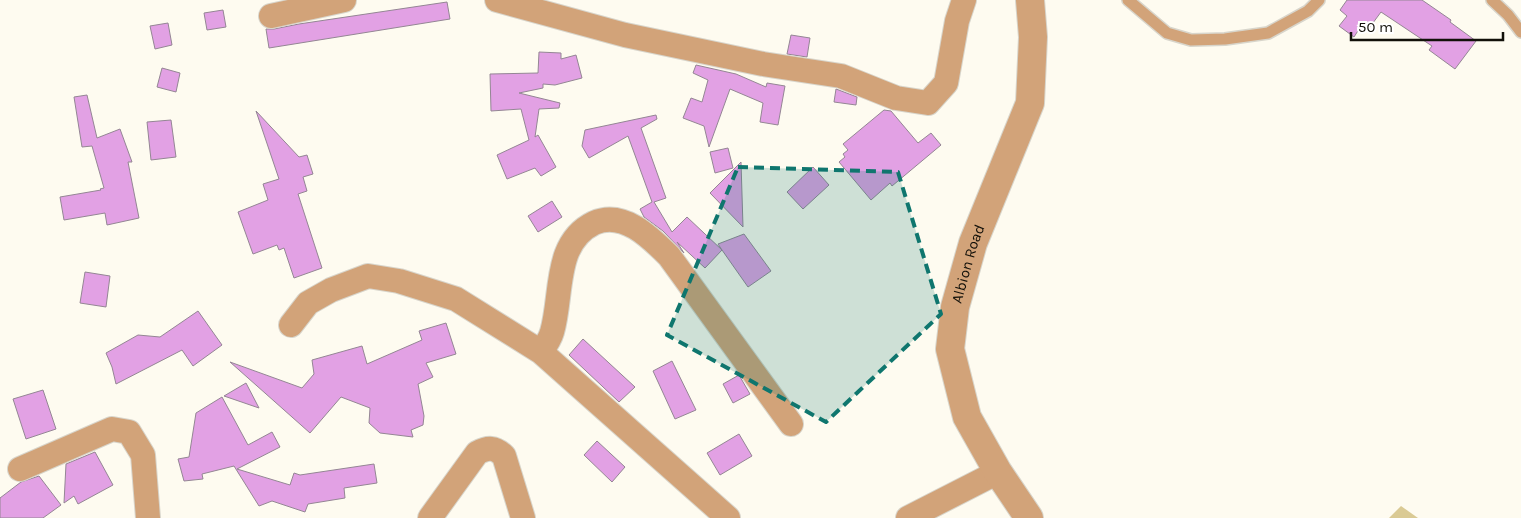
<svg xmlns="http://www.w3.org/2000/svg" width="1521" height="518" font-family="Karla,sans-serif">
<style>
.park{fill:#daca94}
.building{fill:#e2a1e4;stroke:#948694}
.lines{fill:none;stroke-linecap:round;stroke-linejoin:round}
.service-casing{stroke:#d8d5cb;stroke-width:14}
.minor-casing{stroke:#d8d5cb;stroke-width:26}
.tertiary-casing{stroke:#d8d5cb;stroke-width:30}
.service{stroke:#d2a379;stroke-width:11}
.minor{stroke:#d2a379;stroke-width:24}
.tertiary{stroke:#d2a379;stroke-width:28}
.marked{fill:#0f766e;fill-opacity:0.2;stroke:#0f766e;stroke-width:4;stroke-dasharray:10 6;stroke-linejoin:round}
.labels{text-anchor:middle;dominant-baseline:central;stroke-width:5;stroke-linejoin:round;paint-order:stroke}
.street-label{font-size:15px;fill:#121009;stroke:#fff}
</style>
<rect width="100%" height="100%" fill="#fefbf0"/>
<path class="park" d="M 1401,506 L 1418,518 L 1389,518 Z"/>
<path class="building" d="M 1347,0 L 1422,0 L 1451,20 L 1450,22 L 1476,41 L 1455,69 L 1429,50 L 1432,46 L 1381,12 L 1367,31 L 1361,26 L 1354,37 L 1339,26 L 1347,16 L 1340,10 Z
M 447,2 L 450,19 L 269,48 L 266,29 L 274,29 L 299,24 Z
M 223,10 L 226,27 L 207,30 L 204,13 Z
M 168,23 L 172,45 L 155,49 L 150,26 Z
M 791,35 L 810,38 L 807,57 L 787,54 Z
M 539,52 L 561,53 L 561,59 L 576,55 L 582,78 L 555,85 L 543,84 L 543,88 L 519,93 L 560,103 L 559,108 L 539,109 L 535,137 L 538,135 L 556,167 L 541,176 L 535,168 L 507,179 L 497,155 L 529,140 L 521,109 L 491,111 L 490,74 L 538,73 Z
M 696,65 L 736,74 L 766,87 L 767,83 L 785,86 L 778,125 L 760,122 L 763,103 L 730,89 L 709,147 L 704,126 L 683,118 L 691,98 L 702,102 L 708,80 L 693,73 Z
M 162,68 L 180,73 L 176,92 L 157,87 Z
M 836,89 L 857,97 L 856,105 L 834,102 Z
M 87,95 L 97,138 L 120,129 L 132,162 L 128,162 L 139,218 L 107,225 L 105,213 L 64,220 L 60,197 L 101,190 L 100,189 L 104,188 L 92,146 L 82,147 L 74,97 Z
M 884,110 L 891,111 L 918,143 L 931,133 L 941,145 L 892,186 L 890,183 L 871,200 L 839,162 L 845,157 L 843,154 L 848,150 L 843,144 Z
M 256,111 L 299,157 L 307,155 L 313,174 L 303,177 L 307,191 L 298,194 L 322,268 L 294,278 L 284,248 L 279,250 L 277,245 L 253,254 L 238,212 L 268,200 L 263,184 L 279,179 Z
M 656,115 L 657,119 L 641,128 L 666,198 L 654,202 L 672,232 L 687,217 L 722,250 L 718,244 L 744,234 L 771,271 L 748,287 L 722,250 L 705,268 L 677,242 L 684,253 L 663,231 L 644,217 L 640,209 L 652,202 L 628,136 L 589,158 L 582,146 L 585,130 Z
M 171,120 L 176,157 L 151,160 L 147,122 Z
M 728,148 L 733,168 L 715,173 L 710,152 Z
M 741,162 L 743,227 L 710,193 Z
M 813,167 L 829,185 L 803,209 L 787,192 Z
M 552,201 L 562,217 L 538,232 L 528,216 Z
M 85,272 L 110,276 L 106,307 L 80,303 Z
M 198,311 L 222,345 L 193,366 L 182,350 L 116,384 L 112,367 L 106,353 L 138,335 L 160,337 Z
M 446,323 L 456,354 L 426,363 L 433,377 L 418,384 L 424,416 L 423,425 L 411,430 L 413,437 L 380,433 L 369,423 L 370,408 L 341,397 L 310,433 L 230,362 L 302,388 L 314,374 L 312,360 L 362,346 L 367,364 L 422,340 L 419,331 Z
M 583,339 L 635,387 L 619,402 L 569,355 Z
M 672,361 L 696,410 L 675,419 L 653,371 Z
M 739,375 L 750,394 L 733,403 L 723,384 Z
M 246,383 L 259,408 L 224,396 Z
M 43,390 L 56,429 L 26,439 L 13,399 Z
M 222,397 L 248,445 L 272,432 L 280,447 L 237,469 L 290,485 L 294,473 L 300,475 L 374,464 L 377,483 L 344,488 L 345,498 L 308,504 L 305,512 L 272,501 L 259,506 L 234,466 L 202,474 L 203,479 L 184,481 L 178,459 L 189,457 L 196,413 Z
M 739,434 L 752,456 L 720,475 L 707,453 Z
M 597,441 L 625,467 L 612,482 L 584,455 Z
M 95,452 L 113,485 L 78,504 L 74,496 L 64,503 L 66,464 Z
M 39,476 L 61,505 L 43,518 L 0,518 L 0,498 L 21,482 Z"/>
<g class="lines">
<defs>
<path id="service" d="M 1128,0 L 1167,33 L 1191,40 L 1225,39 L 1268,33 L 1308,11 L 1319,0
M 1492,0 L 1508,15 L 1521,32"/>
<path id="minor" d="M 497,0 L 625,35 L 763,64 L 841,76 L 896,98 L 928,103 L 946,83 L 957,21 L 964,0
M 271,16 L 344,0
M 291,325 L 308,303 L 331,290 L 368,276 L 399,281 L 456,299 L 541,352 L 728,518
M 541,352 C 546,345 550,339 552,332 C 563,295 553,243 594,223 C 623,210 650,237 669,256 L 791,424
M 20,469 L 112,429 L 129,432 L 143,455 L 148,518
M 430,518 L 477,453 C 488,447 495,447 504,456 L 523,518
M 908,518 L 998,472"/>
<g id="tertiary">
<path id="s1" d="M 1029,518 L 998,472 L 967,417 L 950,349 L 955,307 L 973,243 L 1030,103 L 1033,37 L 1030,0"/>
</g>
</defs>
<use href="#service" class="service-casing"/>
<use href="#minor" class="minor-casing"/>
<use href="#tertiary" class="tertiary-casing"/>
<use href="#service" class="service"/>
<use href="#minor" class="minor"/>
<use href="#tertiary" class="tertiary"/>
</g>
<path class="marked" d="M 738,167 L 898,172 L 941,314 L 826,422 L 667,335 Z"/>
<g class="labels">
<g class="street-label">
<text stroke="none"><textPath href="#s1" startOffset="276">Albion Road</textPath></text>
</g>
</g>
<path d="M1351 32v8h152v-8" fill="none" stroke="#121009" stroke-width="2.5"/>
<text x="1358" y="32" font-size="15" fill="#121009" stroke="#ffffff" stroke-width="4" paint-order="stroke">50 m</text>
</svg>
